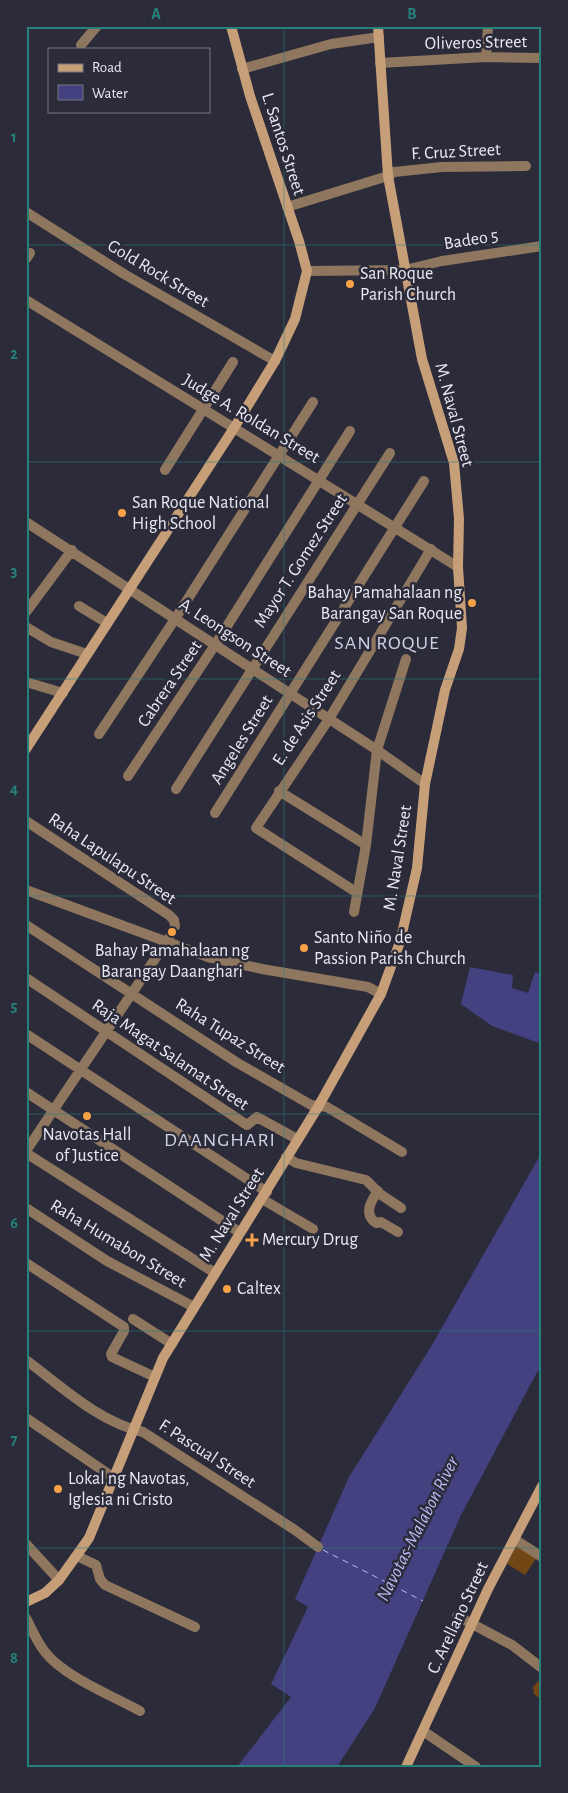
<svg xmlns="http://www.w3.org/2000/svg" width="568" height="1793" font-family="'Alegreya Sans',sans-serif">
<style>
.green{fill:#734714}
.water{fill:#444180}
.lines{fill:none;stroke-linecap:round;stroke-linejoin:round}
.ferry{stroke:#b8bbf3;stroke-width:1;stroke-dasharray:6 5;stroke-linecap:butt}
.minor{stroke:#8f765e;stroke-width:10}
.tertiary{stroke:#8f765e;stroke-width:10}
.secondary{stroke:#c69f79;stroke-width:10}
.grid{fill:none;stroke:#25827b;stroke-width:1;stroke-opacity:0.55}
.poi-dot{fill:#f6a247;stroke:#2b2b3a;stroke-width:2}
.labels{text-anchor:middle;dominant-baseline:central;stroke-width:5;stroke-linejoin:round;paint-order:stroke}
.street-label{font-size:18px;fill:#e8e9f3;stroke:#2b2b3a}
.poi-label{font-size:18px;fill:#e8e9f3;stroke:#2b2b3a;text-anchor:start}
.water-label{font-size:19px;font-style:italic;fill:#b8bbf3;stroke:#2b2b3a}
.quarter-label{font-size:20px;letter-spacing:1px;fill:#ced0e3;stroke:#2b2b3a}
.neatline{fill:none;stroke:#25827b;stroke-width:2}
.grid-label{font-size:16px;text-anchor:middle;font-weight:bold;fill:#25827b}
</style>
<rect width="100%" height="100%" fill="#2b2b3a"/>
<path class="green" d="M 517,1545 L 537,1557 L 525,1575 L 507,1564 Z
M 542,1677 L 542,1700 L 534,1694 L 533,1687 Z"/>
<path class="water" d="M 470,967 L 513,975 L 512,988 L 528,993 L 535,972 L 542,974 L 542,1044 L 492,1026 L 461,1004 Z
M 542,1152 L 542,1367 L 536,1374 L 461,1515 L 375,1708 L 337,1767 L 237,1767 L 291,1697 L 271,1684 L 308,1607 L 295,1599 L 349,1477 L 432,1345 Z"/>
<g class="lines">
<path class="ferry" d="M 323,1550 L 423,1601"/>
<path class="minor" d="M 81,45 L 97,26
M 486,57 L 488,26
M 380,63 L 486,57 L 542,58
M 242,69 L 331,44 L 379,37
M 287,207 L 388,176 L 394,172 L 442,167 L 526,166
M 26,212 L 124,274 L 275,361
M 26,259 L 30,253
M 307,271 L 405,270 L 442,261 L 542,246
M 26,300 L 234,428
M 165,470 L 233,362
M 26,522 L 129,589
M 79,606 L 107,623
M 26,612 L 72,550
M 26,627 L 51,642 L 87,654
M 26,682 L 63,693
M 99,734 L 175,619 L 313,402
M 128,776 L 215,645 L 350,431
M 176,789 L 390,453
M 279,791 L 366,845
M 215,813 L 424,481
M 26,821 L 169,915 L 174,920 L 175,926
M 356,892 L 256,828 L 329,719 L 431,549
M 354,912 L 366,845 L 377,750 L 406,659
M 26,925 L 236,1062 L 311,1105 L 327,1107 L 402,1152
M 26,978 L 247,1125 L 257,1117 L 297,1139
M 26,1034 L 267,1192
M 26,1151 L 169,938
M 26,1153 L 215,1273
M 286,1157 L 296,1163 L 366,1180 L 380,1194 L 401,1208
M 378,1191 C 371,1201 363,1214 376,1223 L 381,1222 L 398,1232
M 262,1199 L 313,1229
M 26,1208 L 107,1261 L 194,1307
M 26,1263 L 124,1327 L 124,1331 L 111,1354 L 112,1357 L 155,1377
M 133,1319 L 172,1344
M 26,1360 C 61,1386 100,1423 143,1432 L 295,1530 L 318,1547
M 26,1418 L 114,1478
M 514,1539 L 542,1557
M 26,1544 L 59,1580
M 77,1556 L 96,1565 L 100,1579 L 105,1585 L 195,1627
M 457,1616 L 512,1645 L 542,1668
M 26,1618 C 32,1630 37,1642 45,1652 C 63,1676 113,1696 140,1711
M 423,1731 L 476,1767"/>
<path class="tertiary" d="M 234,428 L 458,567
M 129,589 L 377,750 L 425,784
M 26,890 L 208,957 L 262,969 L 368,987 L 381,994
M 26,1092 L 239,1232"/>
<path class="secondary" d="M 26,749 L 234,428 L 275,361 L 295,319 L 307,271 L 299,241 L 250,96 L 231,26
M 26,1602 L 45,1593 L 59,1580 L 89,1538 L 163,1358 L 318,1107 L 381,994 L 400,942 L 417,868 L 425,784 L 445,690 L 459,649 L 462,628 L 458,567 L 459,519 L 454,463 L 422,359 L 388,176 L 378,26
M 406,1767 L 488,1589 L 542,1486"/>
</g>
<path class="grid" d="M 284,26 L 284,1767M 26,245 L 542,245M 26,462 L 542,462M 26,679 L 542,679M 26,896 L 542,896M 26,1114 L 542,1114M 26,1331 L 542,1331M 26,1548 L 542,1548"/>
<g class="poi-dot">
<circle cx="350" cy="284" r="5"/>
<circle cx="122" cy="513" r="5"/>
<circle cx="472" cy="603" r="5"/>
<circle cx="172" cy="932" r="5"/>
<circle cx="304" cy="948" r="5"/>
<circle cx="87" cy="1116" r="5"/>
<path d="M249.5 1232.5h5v5h5v5h-5v5h-5v-5h-5v-5h5z"/>
<circle cx="227" cy="1289" r="5"/>
<circle cx="58" cy="1489" r="5"/>
</g>
<g class="labels">
<g class="street-label">
<text transform="translate(476 43) rotate(-1)">Oliveros Street</text>
<text transform="translate(283 144) rotate(72)">L. Santos Street</text>
<text transform="translate(456 152) rotate(-3)">F. Cruz Street</text>
<text transform="translate(471 240) rotate(-9)">Badeo 5</text>
<text transform="translate(158 274) rotate(31)">Gold Rock Street</text>
<text transform="translate(454 415) rotate(75)">M. Naval Street</text>
<text transform="translate(251 419) rotate(31)">Judge A. Roldan Street</text>
<text transform="translate(301 561) rotate(-57)">Mayor T. Gomez Street</text>
<text transform="translate(235 638) rotate(33)">A. Leongson Street</text>
<text transform="translate(170 684) rotate(-56)">Cabrera Street</text>
<text transform="translate(307 718) rotate(-57)">E. de Asis Street</text>
<text transform="translate(242 740) rotate(-58)">Angeles Street</text>
<text transform="translate(398 858) rotate(-81)">M. Naval Street</text>
<text transform="translate(112 859) rotate(34)">Raha Lapulapu Street</text>
<text transform="translate(230 1036) rotate(32)">Raha Tupaz Street</text>
<text transform="translate(170 1055) rotate(34)">Raja Magat Salamat Street</text>
<text transform="translate(232 1215) rotate(-58)">M. Naval Street</text>
<text transform="translate(118 1244) rotate(31)">Raha Humabon Street</text>
<text transform="translate(207 1454) rotate(33)">F. Pascual Street</text>
<text transform="translate(458 1618) rotate(-65)">C. Arellano Street</text>
</g>
<g class="poi-label">
<text x="360" y="274">San Roque<tspan x="360" dy="21">Parish Church</tspan></text>
<text x="132" y="503">San Roque National<tspan x="132" dy="21">High School</tspan></text>
<text x="462" y="593" text-anchor="end">Bahay Pamahalaan ng<tspan x="462" dy="21">Barangay San Roque</tspan></text>
<text x="314" y="938">Santo Niño de<tspan x="314" dy="21">Passion Parish Church</tspan></text>
<text x="172" y="951" text-anchor="middle">Bahay Pamahalaan ng<tspan x="172" dy="21">Barangay Daanghari</tspan></text>
<text x="87" y="1135" text-anchor="middle">Navotas Hall<tspan x="87" dy="21">of Justice</tspan></text>
<text x="262" y="1240">Mercury Drug</text>
<text x="237" y="1289">Caltex</text>
<text x="68" y="1479">Lokal ng Navotas,<tspan x="68" dy="21">Iglesia ni Cristo</tspan></text>
</g>
<g class="water-label">
<text transform="translate(418 1529) rotate(-63)">Navotas-Malabon River</text>
</g>
<g class="quarter-label">
<text x="387" y="643">SAN ROQUE</text>
<text x="220" y="1140">DAANGHARI</text>
</g>
</g>
<rect width="568" height="1793" fill="none" stroke="#2b2b3a" stroke-width="55"/>
<rect x="48" y="48" width="162" height="65" fill="#2b2b3a" stroke="#777784"/>
<rect x="58" y="64" width="25" height="8" fill="#c69f79" stroke="#777784"/>
<text x="92" y="72" font-size="15" fill="#e8e9f3">Road</text>
<rect x="58" y="85" width="25" height="15" fill="#444180" stroke="#777784"/>
<text x="92" y="98" font-size="15" fill="#e8e9f3">Water</text>
<rect x="28" y="28" width="512" height="1738" class="neatline"/>
<g class="grid-label">
<text x="156" y="19">A</text>
<text x="412" y="19">B</text>
<text x="14" y="142">1</text>
<text x="14" y="359">2</text>
<text x="14" y="576">3</text>
<text x="14" y="794">4</text>
<text x="14" y="1011">5</text>
<text x="14" y="1228">6</text>
<text x="14" y="1445">7</text>
<text x="14" y="1663">8</text>
</g>
</svg>
